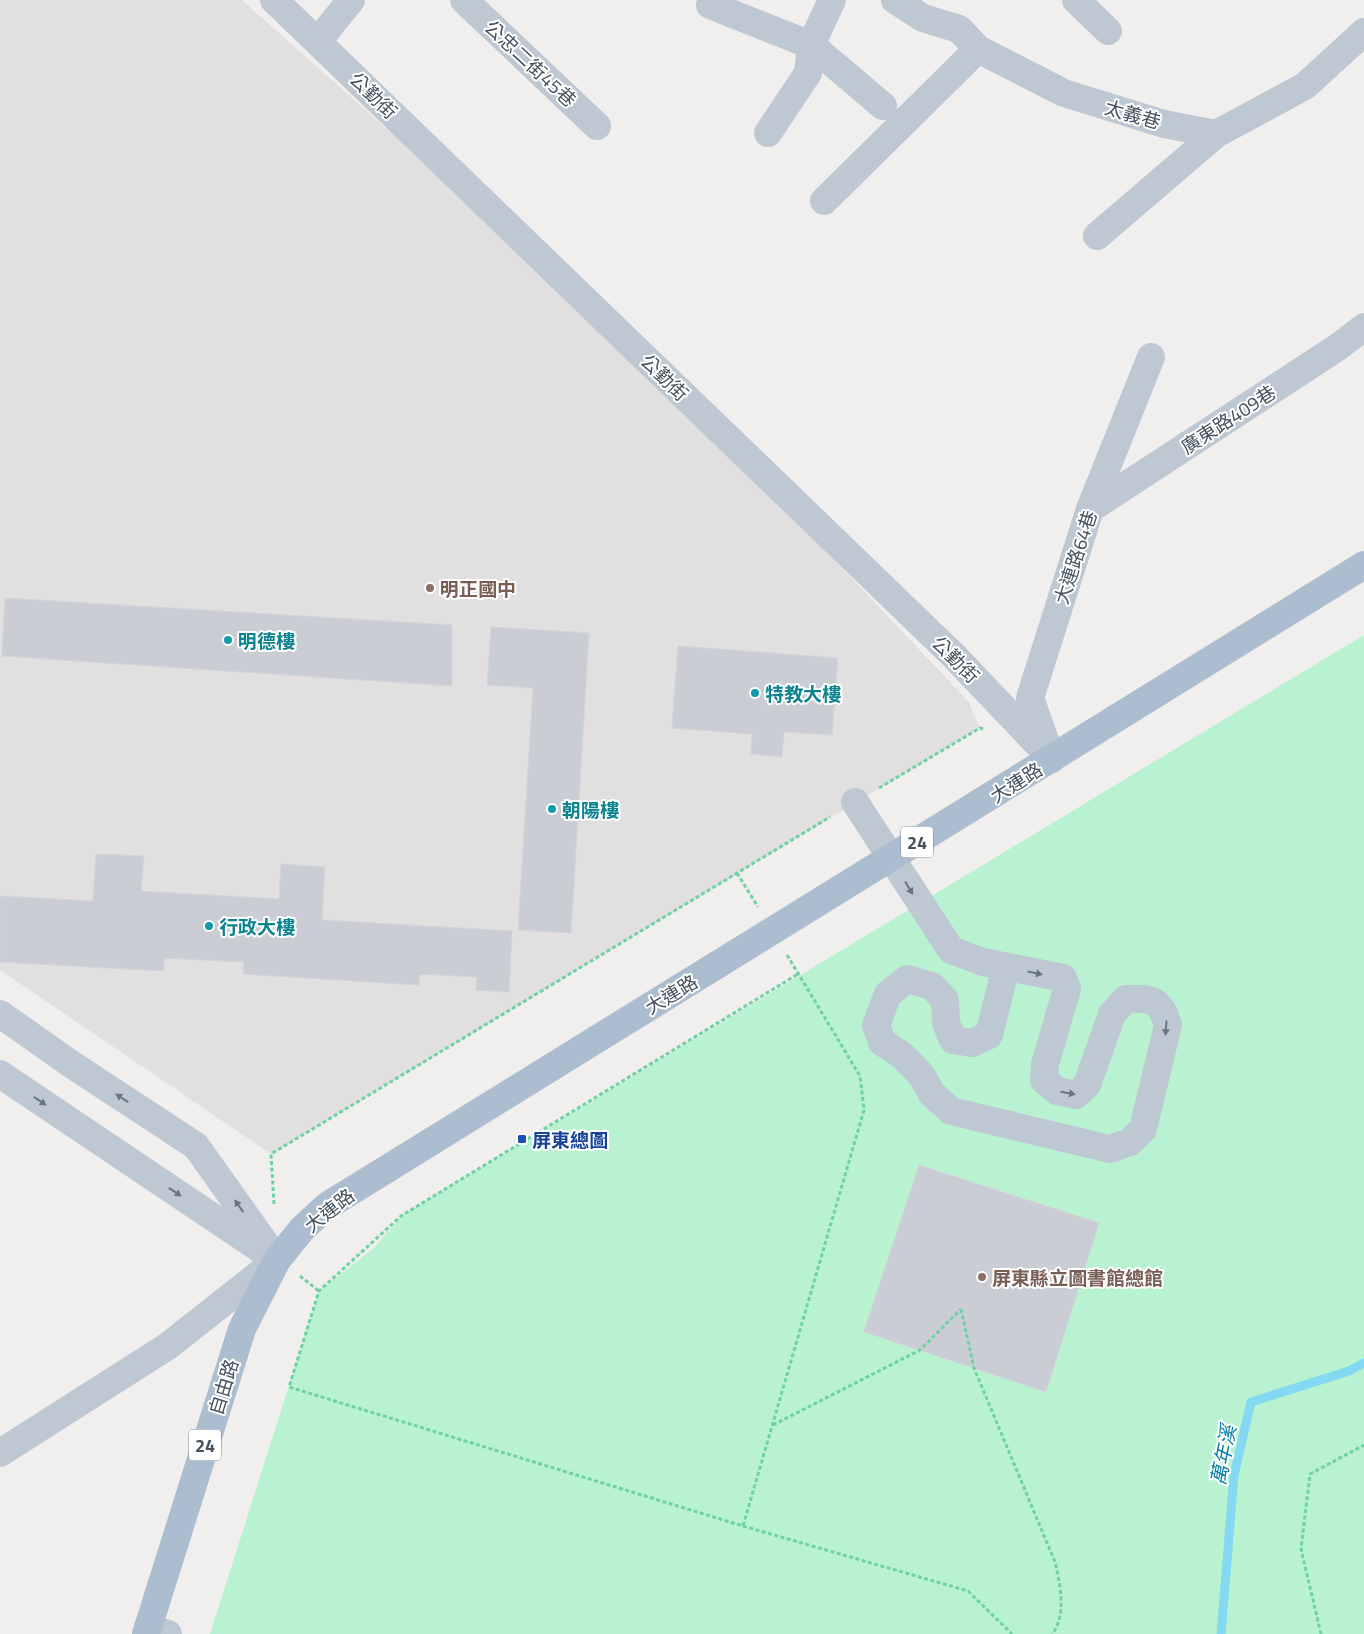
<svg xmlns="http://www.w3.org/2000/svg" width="1364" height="1634" font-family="'Titillium Web','Noto Sans TC',sans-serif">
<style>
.education{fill:#e2dfe0}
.green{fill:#b9f2d1}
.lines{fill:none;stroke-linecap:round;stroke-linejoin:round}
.stream{stroke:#83d8f2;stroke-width:9}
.building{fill:#cacdd3;stroke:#d2d4da}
.path{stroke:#6fd2a4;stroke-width:3;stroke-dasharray:4 2.5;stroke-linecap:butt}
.minor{stroke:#bec8d2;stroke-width:28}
.major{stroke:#acbdcf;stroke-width:28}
.oneway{fill:#697580}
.education-dot{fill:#8d6e63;stroke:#fff;stroke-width:2}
.culture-dot{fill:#0f9aa8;stroke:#fff;stroke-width:2}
.transit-dot{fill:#1a4fb4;stroke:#fff;stroke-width:2}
.labels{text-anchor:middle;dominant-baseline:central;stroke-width:4;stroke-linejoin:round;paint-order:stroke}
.shield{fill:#fff;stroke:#7d858e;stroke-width:1}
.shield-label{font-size:18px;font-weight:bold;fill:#45515d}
.street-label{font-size:19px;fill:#45515d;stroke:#fff}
.education-label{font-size:19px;font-weight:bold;fill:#785e54;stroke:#fff;text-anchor:start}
.culture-label{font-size:19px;font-weight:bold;fill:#0d838f;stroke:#fff;text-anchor:start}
.transit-label{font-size:19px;font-weight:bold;fill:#164399;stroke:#fff;text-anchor:start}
.water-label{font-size:20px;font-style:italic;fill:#047ea3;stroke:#fff}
</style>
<rect width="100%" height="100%" fill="#f1eeee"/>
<path class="education" d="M 0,0 L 242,0 L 527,254 L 754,475 L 968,701 L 980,728 L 271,1154 L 0,970 Z"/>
<path class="green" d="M 1364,635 L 1364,1634 L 210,1634 L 319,1291 L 374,1248 L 401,1216 Z"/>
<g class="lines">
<path class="stream" d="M 1221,1634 L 1234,1475 L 1251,1402 L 1349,1371 L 1364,1363"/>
</g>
<path class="building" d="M 5,598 L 452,625 L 452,686 L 2,656 Z
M 491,627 L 589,633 L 571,933 L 518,930 L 533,688 L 487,685 Z
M 678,646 L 838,658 L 832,735 L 784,732 L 782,757 L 751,754 L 752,734 L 672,728 Z
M 96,854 L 144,856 L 141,891 L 279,899 L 281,864 L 325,867 L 322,920 L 512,931 L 509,992 L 476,990 L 477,977 L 420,974 L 419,985 L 243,974 L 244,962 L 164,958 L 164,971 L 0,962 L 0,896 L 93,901 Z
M 919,1165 L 1099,1223 L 1046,1392 L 864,1332 Z"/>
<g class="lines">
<path class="path" d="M 879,788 L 980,728 L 983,729
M 737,873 L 758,907
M 787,955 L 860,1076 L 864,1110 L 743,1526 L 289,1387 L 319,1291 L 401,1216 L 798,974
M 274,1204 L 271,1154 L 830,817
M 300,1276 L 319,1291
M 961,1309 L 974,1368 L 1055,1562 C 1060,1583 1067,1616 1052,1634
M 773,1425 L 920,1350 L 961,1309
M 743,1526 L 968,1591 L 1012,1634
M 1321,1634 L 1301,1549 L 1310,1474 L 1364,1445"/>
<path class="minor" d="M 274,0 L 954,656 L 1052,759
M 464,0 L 597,126
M 895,0 L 923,18 L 959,29 L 978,49 L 1064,93 L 1164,124 L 1216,134 L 1305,86 L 1364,32
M 1076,0 L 1108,31
M 710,5 L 811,45 L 883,106
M 318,41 L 351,0
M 768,133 L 808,73 L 811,45 L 832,0
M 824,201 L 978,49
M 1097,236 L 1216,134
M 1090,509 L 1338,347 L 1364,327
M 1048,749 L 1030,698 L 1090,509 L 1151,357
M 855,802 L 951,950 L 983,962 L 1063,978 L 1067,989 L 1045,1064 L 1044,1080 L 1057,1091 L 1076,1095 L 1087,1085 L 1112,1014 L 1126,999 C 1152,998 1160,999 1168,1025 L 1143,1129 L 1130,1142 L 1110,1149 L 951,1111 L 932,1094 L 922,1076 L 903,1056 L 882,1042 L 876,1025 L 888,994 L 907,979 L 932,986 L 945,1000 L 946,1023 L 953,1040 L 972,1043 L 989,1035 L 1006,967
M 0,1014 L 71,1064 L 196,1146 L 277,1260
M 0,1074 L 263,1251
M 0,1453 L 168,1346 L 277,1260
M 148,1628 L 168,1634"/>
<path class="major" d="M 146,1634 L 242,1329 L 277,1260 L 302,1229 L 327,1206 L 1364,565"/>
</g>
<defs><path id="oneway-solid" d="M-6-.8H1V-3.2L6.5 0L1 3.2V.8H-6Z" transform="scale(1.25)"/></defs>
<g class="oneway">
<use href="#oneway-solid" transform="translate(909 888) rotate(59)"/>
<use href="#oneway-solid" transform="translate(1035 973) rotate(12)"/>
<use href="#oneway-solid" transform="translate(1166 1028) rotate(94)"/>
<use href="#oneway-solid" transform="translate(1068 1093) rotate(10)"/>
<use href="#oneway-solid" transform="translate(122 1098) rotate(-147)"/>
<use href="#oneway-solid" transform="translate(40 1101) rotate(34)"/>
<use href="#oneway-solid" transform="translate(175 1192) rotate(34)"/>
<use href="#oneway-solid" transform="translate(239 1206) rotate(-125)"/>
</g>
<g class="education-dot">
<circle cx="430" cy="588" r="5"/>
<circle cx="982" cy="1277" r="5"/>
</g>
<g class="culture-dot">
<circle cx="228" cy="640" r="5"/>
<circle cx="755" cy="693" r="5"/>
<circle cx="552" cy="809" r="5"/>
<circle cx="209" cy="926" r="5"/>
</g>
<rect class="transit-dot" x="517" y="1134" width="10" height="10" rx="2.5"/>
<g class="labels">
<g class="shield">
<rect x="901" y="826.5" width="32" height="31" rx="4"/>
<rect x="189" y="1429.5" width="32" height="31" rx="4"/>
</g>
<g class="shield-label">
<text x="917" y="842">24</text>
<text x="205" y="1445">24</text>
</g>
<g class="street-label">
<text transform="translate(531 63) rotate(43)">公忠二街45巷</text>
<text transform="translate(374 95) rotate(44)">公勤街</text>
<text transform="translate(1133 114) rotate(16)">太義巷</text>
<text transform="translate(665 377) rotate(44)">公勤街</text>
<text transform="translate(1228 419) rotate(-33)">廣東路409巷</text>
<text transform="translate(1075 557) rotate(-72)">大連路64巷</text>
<text transform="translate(956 659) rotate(45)">公勤街</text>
<text transform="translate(1016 782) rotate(-32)">大連路</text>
<text transform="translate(671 994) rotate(-31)">大連路</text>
<text transform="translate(329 1210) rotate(-38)">大連路</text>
<text transform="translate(223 1387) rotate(-73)">自由路</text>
</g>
<g class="education-label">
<text x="440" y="588">明正國中</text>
<text x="992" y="1277">屏東縣立圖書館總館</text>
</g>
<g class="culture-label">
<text x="238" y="640">明德樓</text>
<text x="765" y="693">特教大樓</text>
<text x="562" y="809">朝陽樓</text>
<text x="219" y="926">行政大樓</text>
</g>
<g class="transit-label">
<text x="532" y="1139">屏東總圖</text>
</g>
<g class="water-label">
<text transform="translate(1223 1455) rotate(-79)">萬年溪</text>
</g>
</g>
</svg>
